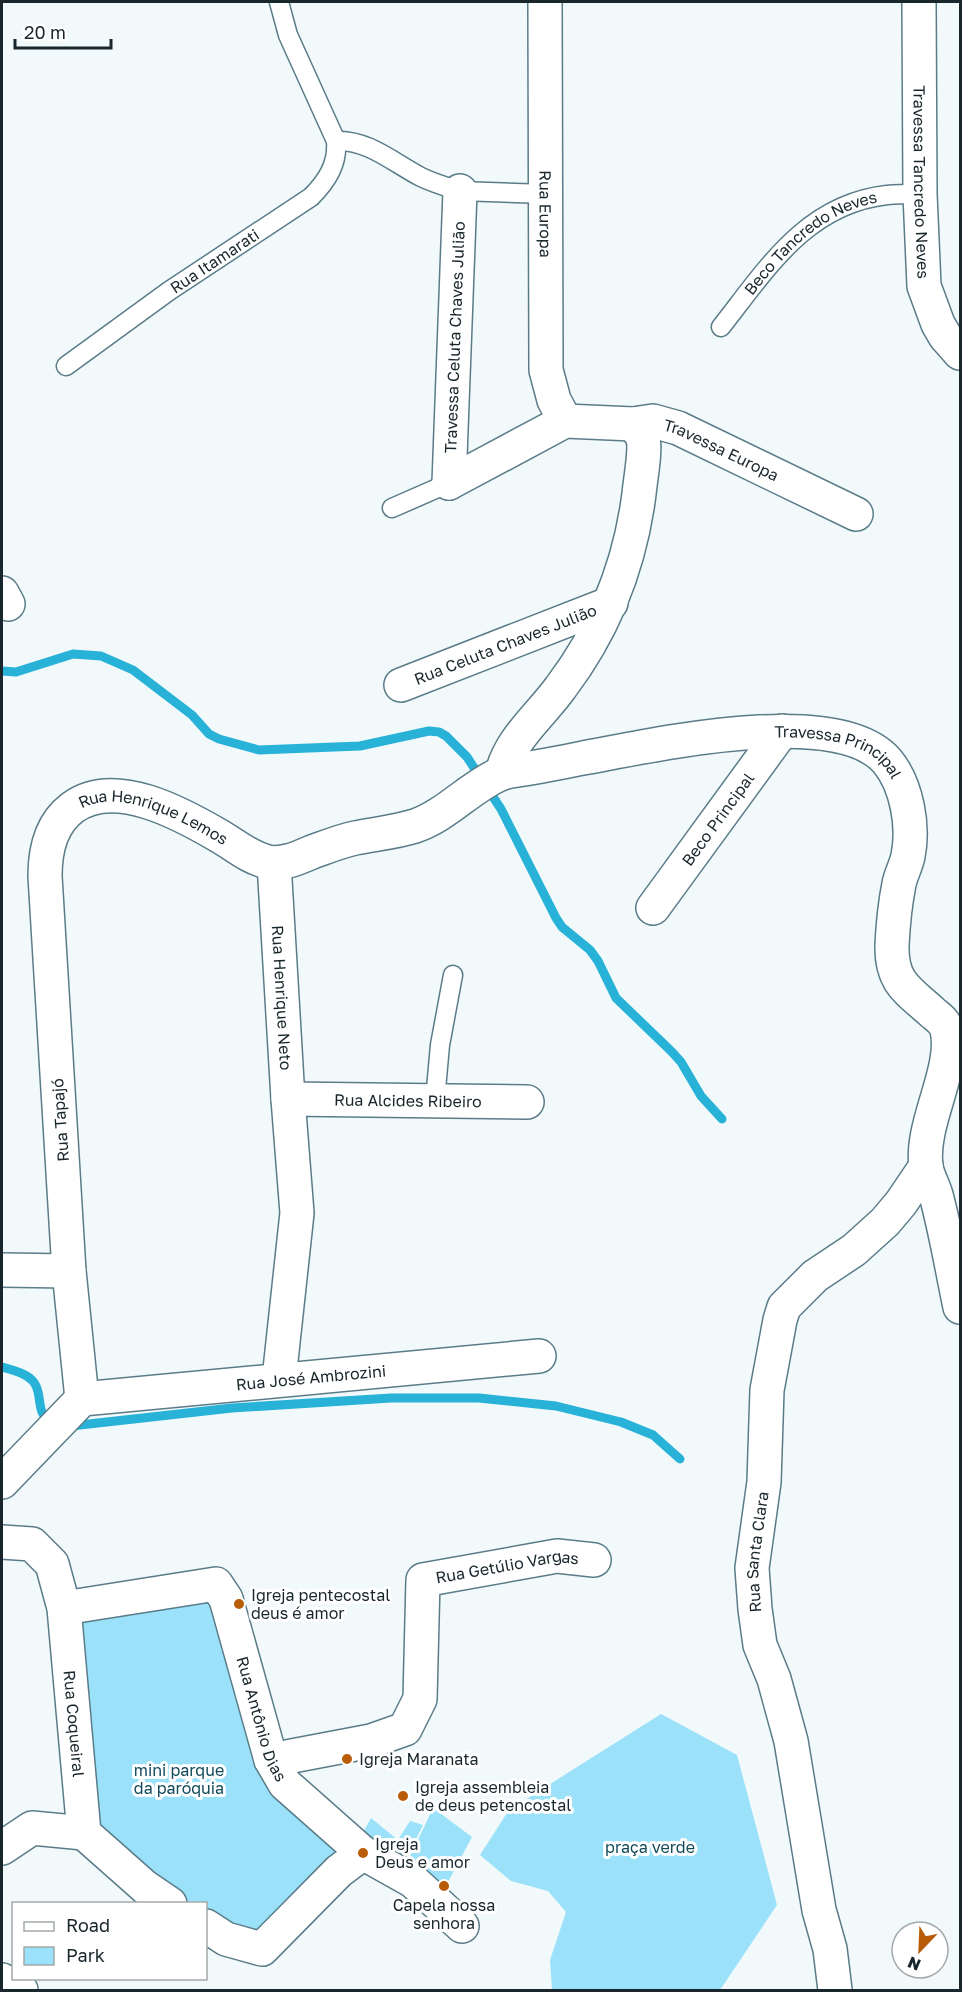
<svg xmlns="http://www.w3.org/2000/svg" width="962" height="1992" font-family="'Golos Text',sans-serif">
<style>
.green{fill:#9ae1f9}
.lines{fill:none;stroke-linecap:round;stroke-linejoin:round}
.stream{stroke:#28b2d8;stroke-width:9}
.lane-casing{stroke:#5a7c88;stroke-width:21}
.street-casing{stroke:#5a7c88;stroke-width:36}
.secondary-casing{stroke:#5a7c88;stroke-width:36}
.lane{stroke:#fff;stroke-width:18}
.street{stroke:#fff;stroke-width:33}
.secondary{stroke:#fff;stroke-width:33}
.poi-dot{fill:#b95c08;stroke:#fff;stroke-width:2}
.labels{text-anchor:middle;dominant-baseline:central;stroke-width:6;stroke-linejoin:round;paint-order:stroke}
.street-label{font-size:16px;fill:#19272c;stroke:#fff}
.poi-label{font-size:16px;fill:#19272c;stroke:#fff;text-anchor:start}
.park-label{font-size:16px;fill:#134a5a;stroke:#fff}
</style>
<rect width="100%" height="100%" fill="#f1f9fb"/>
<path class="green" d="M 212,1593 L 280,1788 L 350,1854 L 261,1941 L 206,1916 L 206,1904 L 189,1903 L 90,1828 L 70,1614 Z
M 661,1714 L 737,1755 L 777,1905 L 720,1990 L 552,1990 L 550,1960 L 566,1912 L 548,1891 L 511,1881 L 480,1855 L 509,1810 Z
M 433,1808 L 472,1837 L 448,1882 L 426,1878 L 408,1861 Z
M 371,1818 L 398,1840 L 410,1821 L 423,1825 L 405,1862 L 358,1842 Z"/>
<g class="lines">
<path class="stream" d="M 2,671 L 16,672 L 73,654 L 101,656 L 133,670 L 192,715 L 209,734 L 219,739 L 259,750 L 360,746 L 429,731 L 439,732 L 446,736 L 467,757 L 501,809 L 556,918 L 562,927 L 590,950 L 598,961 L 616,998 L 672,1052 L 681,1062 L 701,1096 L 722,1119
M 2,1367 C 13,1370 29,1374 35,1384 C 43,1397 35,1415 52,1421
M 71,1426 L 232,1408 L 391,1398 L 479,1398 L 556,1406 L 621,1422 L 653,1435 L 680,1459"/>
<defs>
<g id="lane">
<path d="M 336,141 C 367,139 394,163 421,177 C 433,183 447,187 460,191 L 546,194"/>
<path id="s1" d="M 721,327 C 766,270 806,204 887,195 C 898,194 909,194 920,194"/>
<path id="s2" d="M 66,366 L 169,291 L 311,197 C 327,181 338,164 336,141 L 288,35 L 279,2"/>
<path d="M 392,508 L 449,483"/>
<path d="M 435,1100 L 440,1045 L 453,975"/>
</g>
<g id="street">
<path id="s3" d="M 545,2 L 546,370 L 554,400 L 565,421"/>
<path id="s4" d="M 919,2 L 920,194 L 924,286 L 938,324 L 945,336 L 960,353"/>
<path id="s5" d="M 449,483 L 565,421 L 633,424 L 653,421 L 678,428 L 856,514"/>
<path id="s6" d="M 449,483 L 460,191"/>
<path d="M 2,593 L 8,604"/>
<path id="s7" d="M 401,685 L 611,603"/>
<path d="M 502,773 C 510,739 541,715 561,687 C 604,630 630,565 639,494 C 640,482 646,450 643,439 C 642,434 636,428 633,424"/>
<path id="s8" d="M 274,863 L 288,1099 L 297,1213 L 279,1379"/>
<path id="s9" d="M 653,908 L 782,731"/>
<path id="s10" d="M 288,1099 L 527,1102"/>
<path d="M 2,1270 L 69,1271"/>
<path id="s11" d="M 82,1399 L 69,1271 L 45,876 C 45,851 51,824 72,808 C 114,776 182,814 221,837 C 236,846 250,858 268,862 C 283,865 298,858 312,852 C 326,847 341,841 355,838 C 375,834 396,832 415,826 C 447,815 470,787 500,774 C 509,770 520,770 530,768 C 547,765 565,762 583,758 C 650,746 837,703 887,761 C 907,785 914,826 908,856 C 906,866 901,874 899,884 C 895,904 893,925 892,945 C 891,983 908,990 933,1013 C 939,1018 945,1022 947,1030 C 956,1069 920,1124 926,1166 C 927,1175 933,1185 936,1195 C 946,1232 952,1269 960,1307"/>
<path id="s12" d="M 82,1399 L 539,1356"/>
<path d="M 2,1482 L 82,1399"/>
<path id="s13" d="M 2,1542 L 32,1544 L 52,1564 L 64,1608 L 84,1833 L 145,1887 L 170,1904"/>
<path id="s14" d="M 64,1608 L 216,1584 L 226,1599 L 271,1760 L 285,1784 L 363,1853 L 413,1881 L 462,1926"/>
<path id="s15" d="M 271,1760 L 371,1741 L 405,1729 L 420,1699 L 423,1580 L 557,1556 L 594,1560"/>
<path d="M 2,1848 L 32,1828 L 84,1833"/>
<path d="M 206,1926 L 226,1939 L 262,1949 L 339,1871 L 363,1853"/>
<path id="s16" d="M 835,1990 L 830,1949 L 819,1910 L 791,1741 L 774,1679 L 760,1645 L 755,1609 L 752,1568 L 764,1482 L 767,1390 L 780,1320 L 784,1307 L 815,1276 L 854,1250 L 885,1222 L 901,1203 L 926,1166"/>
</g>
<path id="secondary" d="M 2,1980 L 21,1990"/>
</defs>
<use href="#lane" class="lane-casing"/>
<use href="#street" class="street-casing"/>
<use href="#secondary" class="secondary-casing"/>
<use href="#lane" class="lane"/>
<use href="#street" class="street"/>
<use href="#secondary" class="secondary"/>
</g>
<g class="poi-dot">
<circle cx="239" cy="1604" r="6"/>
<circle cx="347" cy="1759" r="6"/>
<circle cx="403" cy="1796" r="6"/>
<circle cx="363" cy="1853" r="6"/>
<circle cx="444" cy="1886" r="6"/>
</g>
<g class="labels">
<g class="street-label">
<text stroke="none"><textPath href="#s4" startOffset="180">Travessa Tancredo Neves</textPath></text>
<text stroke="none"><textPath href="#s3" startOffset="212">Rua Europa</textPath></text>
<text stroke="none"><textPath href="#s1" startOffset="126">Beco Tancredo Neves</textPath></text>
<text stroke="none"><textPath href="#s2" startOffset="182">Rua Itamarati</textPath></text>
<text stroke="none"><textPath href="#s6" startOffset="146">Travessa Celuta Chaves Julião</textPath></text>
<text stroke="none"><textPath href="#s5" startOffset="294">Travessa Europa</textPath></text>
<text stroke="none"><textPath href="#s7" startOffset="112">Rua Celuta Chaves Julião</textPath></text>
<text stroke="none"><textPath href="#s11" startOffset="1414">Travessa Principal</textPath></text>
<text stroke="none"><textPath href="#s9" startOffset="110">Beco Principal</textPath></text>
<text stroke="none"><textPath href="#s11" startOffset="688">Rua Henrique Lemos</textPath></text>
<text stroke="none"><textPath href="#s8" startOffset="135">Rua Henrique Neto</textPath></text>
<text stroke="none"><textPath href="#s10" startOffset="120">Rua Alcides Ribeiro</textPath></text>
<text transform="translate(60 1120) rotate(-94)">Rua Tapajó</text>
<text stroke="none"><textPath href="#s12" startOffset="230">Rua José Ambrozini</textPath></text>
<text stroke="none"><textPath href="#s16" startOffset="448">Rua Santa Clara</textPath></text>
<text stroke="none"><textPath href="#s15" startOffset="376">Rua Getúlio Vargas</textPath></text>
<text stroke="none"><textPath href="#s14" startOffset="297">Rua Antônio Dias</textPath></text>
<text stroke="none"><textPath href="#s13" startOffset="220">Rua Coqueiral</textPath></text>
</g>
<g class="poi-label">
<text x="251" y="1595">Igreja pentecostal<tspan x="251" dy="18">deus é amor</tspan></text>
<text x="359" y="1759">Igreja Maranata</text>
<text x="415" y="1787">Igreja assembleia<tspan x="415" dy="18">de deus petencostal</tspan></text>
<text x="375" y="1844">Igreja<tspan x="375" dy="18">Deus e amor</tspan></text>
<text x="444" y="1905" text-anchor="middle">Capela nossa<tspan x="444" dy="18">senhora</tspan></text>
</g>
<g class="park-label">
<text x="179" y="1770">mini parque<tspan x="179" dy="18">da paróquia</tspan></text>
<text x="650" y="1847">praça verde</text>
</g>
</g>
<rect width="962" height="1992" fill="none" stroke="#19272c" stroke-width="6"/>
<rect x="12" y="1902" width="195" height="78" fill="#ffffff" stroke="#a3a9ab" stroke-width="1.5"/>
<rect x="24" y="1922" width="30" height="9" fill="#ffffff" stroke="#a3a9ab" stroke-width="1.5"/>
<text x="66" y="1932" font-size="18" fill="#19272c">Road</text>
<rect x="24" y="1947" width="30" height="18" fill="#9ae1f9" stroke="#a3a9ab" stroke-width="1.5"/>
<text x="66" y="1962" font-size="18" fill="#19272c">Park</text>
<g transform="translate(920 1950) rotate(203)"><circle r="28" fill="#ffffff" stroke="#a3a9ab" stroke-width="1.5"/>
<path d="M0-4.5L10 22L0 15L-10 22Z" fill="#b95c08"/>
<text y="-9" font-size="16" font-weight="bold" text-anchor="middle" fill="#19272c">N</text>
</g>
<path d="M15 39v9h96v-9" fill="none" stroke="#19272c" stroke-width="3"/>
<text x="24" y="39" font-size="18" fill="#19272c" stroke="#ffffff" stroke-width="4.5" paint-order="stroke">20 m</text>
</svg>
